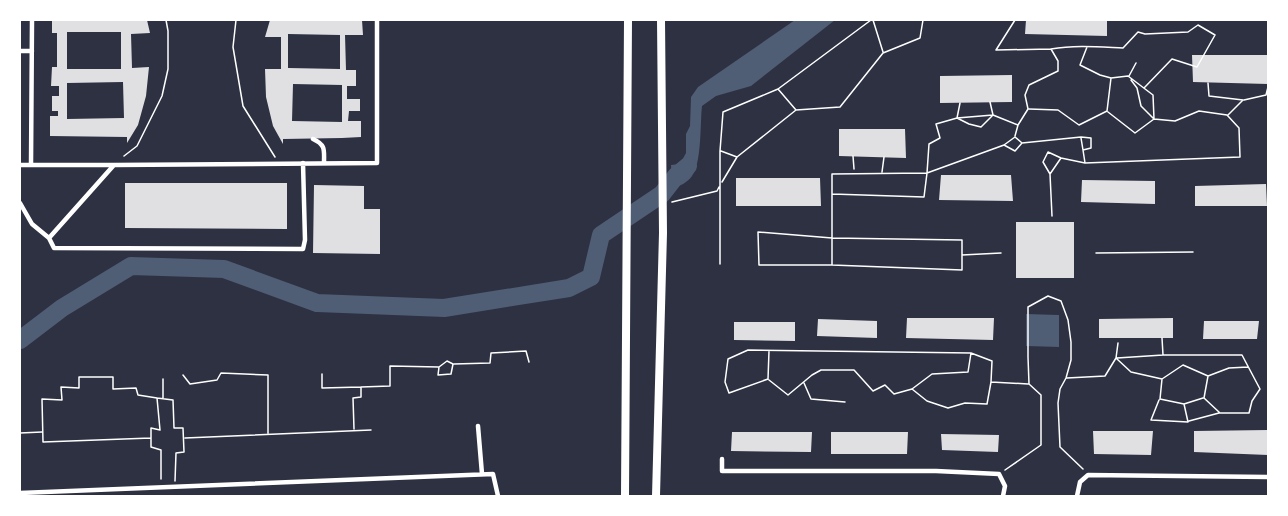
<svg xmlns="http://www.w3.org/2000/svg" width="1288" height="516" font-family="Commissioner,sans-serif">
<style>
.water{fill:#4f5d75}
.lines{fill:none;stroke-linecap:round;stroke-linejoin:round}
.river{stroke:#4f5d75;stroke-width:18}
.building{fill:#e0e0e3;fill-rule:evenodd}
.path{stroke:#fff;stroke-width:1.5}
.minor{stroke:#fff;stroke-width:4.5}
.primary{stroke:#fff;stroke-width:8}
</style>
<rect width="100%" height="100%" fill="#2d3142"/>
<path class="water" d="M 795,20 L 835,20 L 751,86 L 716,96 L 702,106 C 700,124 702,162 692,176 C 687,183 680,186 672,188 L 671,165 L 680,164 L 686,153 L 686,134 L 690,126 L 691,97 L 698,87 Z
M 1026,314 L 1059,315 L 1059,347 L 1026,346 Z"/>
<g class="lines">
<path class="river" d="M 20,340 L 62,308 L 131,266 L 224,269 L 317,303 L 444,308 L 569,288 L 591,277 L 601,235 L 662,194 L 676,176 L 688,166"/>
</g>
<path class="building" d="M 52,20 L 147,20 L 150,33 L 131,34 L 132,68 L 149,67 L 146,96 L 138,125 L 127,143 L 127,137 L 50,136 L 50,116 L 58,116 L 58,111 L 52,111 L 52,96 L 59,96 L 59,86 L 51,86 L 52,67 L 57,67 L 57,33 L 52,33 ZM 67,32 L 121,32 L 121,69 L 67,69 ZM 123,82 L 124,118 L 67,119 L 67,83 Z
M 270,20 L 362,20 L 363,35 L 345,35 L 346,70 L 356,70 L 356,86 L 347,86 L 347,99 L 360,99 L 360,111 L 349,111 L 348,121 L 361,121 L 361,137 L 342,138 L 283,139 L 283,144 L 273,126 L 266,97 L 265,69 L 281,69 L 281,37 L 265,37 ZM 288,34 L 340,35 L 340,69 L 288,68 ZM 293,84 L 342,85 L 342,122 L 292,121 Z
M 1026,20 L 1107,20 L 1107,36 L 1025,34 Z
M 1192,55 L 1268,55 L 1268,84 L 1193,82 Z
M 1012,75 L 1012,102 L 940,103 L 940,76 Z
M 839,129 L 905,129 L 906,158 L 839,156 Z
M 941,175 L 1011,175 L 1013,201 L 939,200 Z
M 736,178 L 820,178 L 821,206 L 736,206 Z
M 1082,180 L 1155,181 L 1155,204 L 1081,202 Z
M 125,183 L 287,183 L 287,229 L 125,228 Z
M 1266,184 L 1267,206 L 1195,206 L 1195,186 Z
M 314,185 L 364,186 L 364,209 L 380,209 L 380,254 L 313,253 Z
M 1016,222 L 1074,222 L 1074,278 L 1016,278 Z
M 907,318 L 994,318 L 993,340 L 906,338 Z
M 1173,318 L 1173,338 L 1099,338 L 1099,319 Z
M 818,319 L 877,321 L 877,338 L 817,336 Z
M 1204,321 L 1259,321 L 1257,339 L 1203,339 Z
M 734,322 L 795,322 L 795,341 L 734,340 Z
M 1268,430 L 1268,455 L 1194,452 L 1194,431 Z
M 1093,431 L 1153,431 L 1151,455 L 1094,454 Z
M 732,432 L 812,432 L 811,452 L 731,451 Z
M 831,432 L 908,432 L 907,454 L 831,454 Z
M 941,434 L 999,435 L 998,452 L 942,450 Z"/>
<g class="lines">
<path class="path" d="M 236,20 L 233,47 L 243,106 L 275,157
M 873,20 L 883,52
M 1015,20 L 996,50 L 1051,49
M 1129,76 L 1136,63
M 1208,83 L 1209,96 L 1243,100 L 1228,115
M 778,89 L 871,20
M 1244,100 L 1266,95 L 1268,87
M 990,102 L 993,115 L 1018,125 L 1015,136
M 960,103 L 957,118 L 969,124 L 981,127 L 992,116
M 1029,109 L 1058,110 L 1079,125 L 1107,111 L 1111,78 L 1100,75 L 1080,65 L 1087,47
M 1108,112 L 1135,133 L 1154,119 L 1141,106 L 1137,88 L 1131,80
M 993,115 L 957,118 L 936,124 L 940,138 L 929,144 L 927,173 L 1004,145
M 1018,125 L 1028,109 L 1025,95 L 1029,85 L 1058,71 L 1058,61 L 1051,49 C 1075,45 1099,47 1123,48 L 1138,32 L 1145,34 L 1188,32 L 1198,25 L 1215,35 L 1197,67 L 1172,59 L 1144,88
M 1081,138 L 1083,150
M 1022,143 L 1015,137 L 1004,145 L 1015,151 L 1022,143 L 1081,137 L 1091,138 L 1091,148 L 1083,150 L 1085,163 L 1061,158
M 721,151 L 737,157 L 722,182
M 124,156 L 137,146 L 162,96 L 168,69 L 168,31 L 166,20
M 853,156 L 854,169
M 737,157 L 796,110
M 1085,163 L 1240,157 L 1239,128 L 1227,115 L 1199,111 L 1175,121 L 1154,119 L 1153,95 L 1128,76 L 1111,78
M 882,172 L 884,157
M 1050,174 L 1061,158 L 1048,152 L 1043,162 L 1050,174 L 1052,216
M 672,202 L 717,191 L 719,187
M 1096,253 L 1193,252
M 962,255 L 962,270 L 832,265 L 832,238 L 962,240 L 962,255 L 1001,253
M 720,264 L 720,151 L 723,112 L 778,89 L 796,110 L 840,107 L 883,53 L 920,38 L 923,20
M 832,265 L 759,265 L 758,232 L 832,238 L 832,174 L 927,173 L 924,197 L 832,194
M 769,351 L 768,379 L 729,393 L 725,382 L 728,359 L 748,350 L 971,353 L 992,361 L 991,382
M 1163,355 L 1242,355 L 1260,389 L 1252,401 L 1249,413 L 1220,413 L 1204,398 L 1208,376 L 1229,368 L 1248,367
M 1117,358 L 1163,355 L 1162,338
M 1117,359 L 1131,372 L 1162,379
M 454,364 L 490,363 L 491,353 L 526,351 L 529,362
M 322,374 L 322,388 L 361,387 L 361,397 L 353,398 L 354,429
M 183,375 L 190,384 L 217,380 L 221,373 L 268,375 L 268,433
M 1067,378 L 1105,376 L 1116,358 L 1118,343
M 769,380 L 788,395 L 812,375 L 821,370 L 854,370 L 873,391 L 885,385 L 894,394 L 912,389 L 932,374 L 968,372 L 971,353
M 804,383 L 811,399 L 845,402
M 361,387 L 390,386 L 390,366 L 439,367 L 438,375 L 451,374 L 453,364 L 447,361 L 439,367
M 912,389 L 927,401 L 948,408 L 965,403 L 987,404 L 991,382 L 1028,384
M 163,398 L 163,379
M 1203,398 L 1184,404 L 1160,399 L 1162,379 L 1183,365 L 1208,376
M 1159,400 L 1151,420 L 1188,422 L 1184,404
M 1189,421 L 1219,413
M 20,433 L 42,432
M 151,438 L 43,442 L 42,399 L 62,400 L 61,387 L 79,388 L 79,377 L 113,377 L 113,389 L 136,388 L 138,395 L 157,398
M 185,438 L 371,430
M 1005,470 L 1041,445 L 1041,395 L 1029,384 L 1028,357 L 1028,307 L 1048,296 L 1061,301 L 1068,320 L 1071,342 L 1071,360 L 1066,378 L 1060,389 L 1058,403 L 1060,447 L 1083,469
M 161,479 L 161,450 L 151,447 L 151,428 L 160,430 L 157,398 L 173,400 L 174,428 L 183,428 L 184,452 L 176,453 L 175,481"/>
<path class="minor" d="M 20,51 L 32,51
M 313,139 C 326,145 324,150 324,163
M 20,165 L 114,165 L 49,238 L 32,224 L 20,203
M 31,165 L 32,20
M 114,165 L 377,163 L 377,20
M 49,238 L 54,248 L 303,249 L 305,240 L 303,163
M 478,426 L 482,474
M 722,459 L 722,471 L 936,471 L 999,474 L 1005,486 L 1003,496
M 20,493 L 493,474 L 498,496
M 1077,496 L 1080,482 L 1088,475 L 1268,477"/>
<path class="primary" d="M 625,496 L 628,20
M 656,496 L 663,233 L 661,20"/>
</g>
<rect width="1288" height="516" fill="none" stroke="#ffffff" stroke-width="42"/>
</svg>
